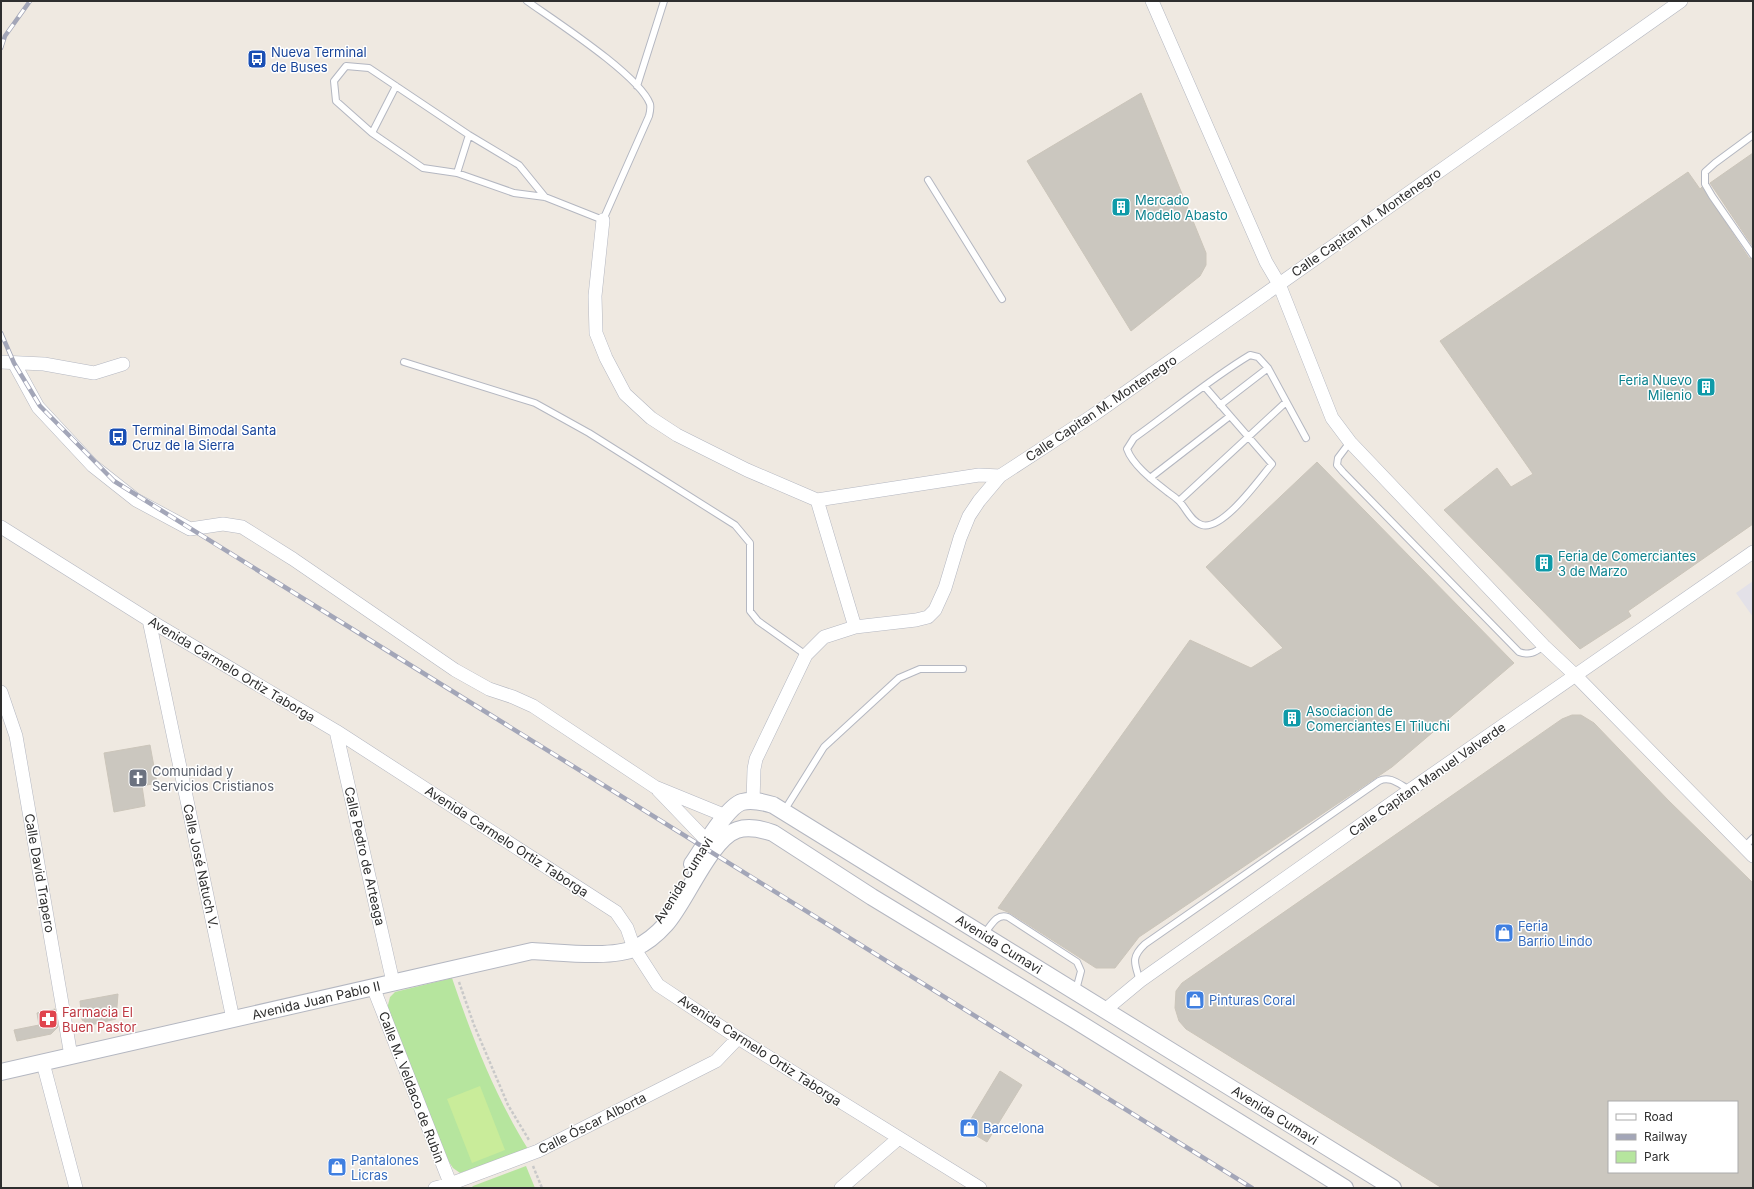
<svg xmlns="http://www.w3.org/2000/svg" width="1754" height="1189" font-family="Inter,sans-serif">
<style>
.industrial{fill:#e3e1e8}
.green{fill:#b6e59e}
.pitch{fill:#c9ec9a}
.building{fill:#cbc7bf;stroke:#cbc5ba;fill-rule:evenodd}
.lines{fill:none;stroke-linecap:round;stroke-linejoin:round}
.service-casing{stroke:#b4b7c1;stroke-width:8}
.minor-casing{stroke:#b4b7c1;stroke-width:14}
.tertiary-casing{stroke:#b4b7c1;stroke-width:18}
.path{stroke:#c9c9c9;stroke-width:2.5;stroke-dasharray:3 2;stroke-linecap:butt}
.service{stroke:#fff;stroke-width:6}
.minor{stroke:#fff;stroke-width:13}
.tertiary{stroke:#fff;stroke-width:16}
.rail-casing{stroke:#a3a6b8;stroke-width:4.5}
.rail{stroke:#fff;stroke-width:3;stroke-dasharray:9;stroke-linecap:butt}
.labels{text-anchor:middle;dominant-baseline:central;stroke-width:3;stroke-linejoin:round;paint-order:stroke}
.transit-label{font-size:13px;fill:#164399;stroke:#fff;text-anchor:start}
.culture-label{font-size:13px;fill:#0d838f;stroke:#fff;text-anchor:start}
.street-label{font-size:13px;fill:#2e2e2e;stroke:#fff}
.worship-label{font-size:13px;fill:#5b616d;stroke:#fff;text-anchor:start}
.shop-label{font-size:13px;fill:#366cbe;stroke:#fff;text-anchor:start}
.health-label{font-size:13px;fill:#be3a42;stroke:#fff;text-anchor:start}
</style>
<rect width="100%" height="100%" fill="#efe9e1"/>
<path class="industrial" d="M 1753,581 L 1753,617 L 1736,593 Z"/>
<path class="green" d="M 452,978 C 472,1037 495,1096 528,1149 L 460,1173 L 453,1168 L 449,1162 L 387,1009 L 390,997 L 395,992 Z
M 526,1166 L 535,1188 L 471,1188 L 473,1186 Z"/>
<path class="pitch" d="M 480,1086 L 505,1150 L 472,1163 L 447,1099 Z"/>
<path class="building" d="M 1141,93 L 1206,253 L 1206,265 L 1200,276 L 1131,331 L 1027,161 Z
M 1753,153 L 1753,247 L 1710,183 Z
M 1688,172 L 1700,189 L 1702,187 L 1749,258 L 1753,259 L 1753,524 L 1628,611 L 1631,616 L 1580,649 L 1444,510 L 1497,468 L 1511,487 L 1533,474 L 1440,341 Z
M 1317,462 L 1514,663 L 1392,767 L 1139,937 L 1115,968 L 1096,968 L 1010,913 L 998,908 L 1190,640 L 1251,668 L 1283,648 L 1206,567 Z
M 1572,715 L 1581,715 L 1594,723 L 1669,801 L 1753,883 L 1753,1188 L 1442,1188 L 1186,1029 L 1179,1021 L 1175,1008 L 1176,991 L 1182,983 L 1562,719 ZM 1609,1102 L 1737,1102 L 1737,1172 L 1609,1172 Z
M 150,745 L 157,783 L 142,786 L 145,806 L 114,812 L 104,753 Z
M 118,994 L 116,1019 L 91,1025 L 82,1020 L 80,1001 Z
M 55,1009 L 58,1027 L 51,1034 L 17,1041 L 14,1030 L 39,1025 L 37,1013 Z
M 1000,1071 L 1022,1085 L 987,1142 L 965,1129 Z"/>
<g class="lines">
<defs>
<path id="service" d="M 527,1 C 555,21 639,75 650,104 C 651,108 650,112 649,116 L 603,220 L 545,197 L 514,193 L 457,173 L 423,168 L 372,133 L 336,101 L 334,81 L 346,66 L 369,68 L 469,135 L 519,165 L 545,197
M 637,86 L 664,1
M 372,133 L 396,86
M 1753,135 L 1715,163 L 1705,172 L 1705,184 L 1712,196 L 1753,255
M 457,173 L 469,135
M 928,180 L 1002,299
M 404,362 L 535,403 L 589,433 L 735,525 L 750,543 L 750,611 L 758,621 L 806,655
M 1205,387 L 1272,464 C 1260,478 1223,531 1202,525 C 1191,522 1186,508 1179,501 C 1176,498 1172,495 1169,493 C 1155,482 1133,466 1127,449 L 1134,438 C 1172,411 1210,379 1250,355 L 1258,357 L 1268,368 L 1306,438
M 1220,405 L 1268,368
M 1350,442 L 1338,458 L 1337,465 L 1343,472 L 1519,652 C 1530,656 1535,652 1544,646
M 1150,478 L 1230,416
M 1179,501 L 1286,402
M 784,811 L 824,747 L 899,678 L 920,669 L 963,669
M 1744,847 L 1753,838
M 984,934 C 991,926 996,913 1008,917 L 1077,962 L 1081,971 L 1076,990
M 1140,981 C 1135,964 1130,958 1145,944 L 1379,781 C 1390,775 1400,785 1410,790"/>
<path id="minor" d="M 1152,1 L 1266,262 L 1279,284 L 1332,418 L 1350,442 L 1544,646 L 1575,675 L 1753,856
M 603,220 L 595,296 L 596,333 L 606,358 L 625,394 L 651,418 L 677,435 L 747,470 L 817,500 L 979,475 L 1000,476 L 1092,416 L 1681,1
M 1,362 L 44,364 L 94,373 L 123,364
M 14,363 L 38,407 L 93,466 L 136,500 L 190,529 L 223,524 L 242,527 L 293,559 L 455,670 L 489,689 L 513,697 L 533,706 L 655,787 L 726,816
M 817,500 L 855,627
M 1,527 L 149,620 L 336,731 L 616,912 L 627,928 L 634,948 L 658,985 L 738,1038 L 980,1188
M 149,620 L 233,1019
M 1,692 L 16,736 L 71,1056
M 336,731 L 393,982
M 658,790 L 707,841
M 753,801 L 754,769 L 756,759 L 806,655 L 824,637 L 855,627 L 916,620 L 928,617 L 935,610 L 945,588 L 960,538 L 969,516 L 979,501 L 1000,476
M 373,987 L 452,1188
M 1105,1010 L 1140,981 L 1410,790 L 1753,552
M 43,1063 L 76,1188
M 435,1188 L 450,1184 L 538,1151 L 716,1061 L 738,1038
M 841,1188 L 899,1138"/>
<path id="tertiary" d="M 692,864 C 702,850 726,807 742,802 C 752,799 763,802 773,805 L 1393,1188
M 1,1072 L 532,951 C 558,952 612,959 635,948 C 646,943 658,933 666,924 C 686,902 710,839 737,830 C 749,826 761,829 773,833 L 872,897 L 1073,1019 L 1345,1188"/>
</defs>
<use href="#service" class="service-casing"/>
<use href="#minor" class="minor-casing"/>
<use href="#tertiary" class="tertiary-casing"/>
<path class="path" d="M 459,982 L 474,1025 L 508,1105 L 529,1140
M 533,1166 L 542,1188"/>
<use href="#service" class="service"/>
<use href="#minor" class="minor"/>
<use href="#tertiary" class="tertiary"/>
<defs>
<path id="rail" d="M 1,48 L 5,36 L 30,1
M 1,333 L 14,363 L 40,406 L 114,481 L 1252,1188"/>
</defs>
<use href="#rail" class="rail-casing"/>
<use href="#rail" class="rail"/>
</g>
<defs>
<symbol id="bus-square" viewBox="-11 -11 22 22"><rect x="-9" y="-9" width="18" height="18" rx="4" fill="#1a4fb4" stroke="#fff"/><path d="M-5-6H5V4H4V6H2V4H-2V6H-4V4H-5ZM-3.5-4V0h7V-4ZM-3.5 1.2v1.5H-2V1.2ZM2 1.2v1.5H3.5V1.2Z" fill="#fff"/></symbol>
<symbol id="building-square" viewBox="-11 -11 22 22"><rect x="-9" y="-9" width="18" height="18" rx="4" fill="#0f9aa8" stroke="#fff"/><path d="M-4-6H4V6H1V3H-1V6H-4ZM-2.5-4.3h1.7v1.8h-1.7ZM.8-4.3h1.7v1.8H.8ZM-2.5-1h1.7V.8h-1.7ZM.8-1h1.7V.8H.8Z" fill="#fff"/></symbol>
<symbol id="church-square" viewBox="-11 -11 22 22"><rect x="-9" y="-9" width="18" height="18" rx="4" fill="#6b7280" stroke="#fff"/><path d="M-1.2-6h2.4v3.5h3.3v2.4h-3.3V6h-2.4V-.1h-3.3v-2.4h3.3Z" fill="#fff"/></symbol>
<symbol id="shop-square" viewBox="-11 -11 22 22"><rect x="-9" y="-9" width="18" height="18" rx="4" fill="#3f7fe0" stroke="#fff"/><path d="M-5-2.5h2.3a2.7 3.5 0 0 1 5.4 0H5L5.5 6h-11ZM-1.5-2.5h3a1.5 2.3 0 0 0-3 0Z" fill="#fff"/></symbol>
<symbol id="pharmacy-square" viewBox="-11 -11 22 22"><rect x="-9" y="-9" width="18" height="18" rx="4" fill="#e0444e" stroke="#fff"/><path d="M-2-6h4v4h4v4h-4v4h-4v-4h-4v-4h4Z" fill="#fff"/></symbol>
</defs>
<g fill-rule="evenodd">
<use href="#bus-square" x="246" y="48" width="22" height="22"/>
<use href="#building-square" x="1110" y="196" width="22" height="22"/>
<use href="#building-square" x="1695" y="376" width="22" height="22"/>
<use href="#bus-square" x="107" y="426" width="22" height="22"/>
<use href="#building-square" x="1533" y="552" width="22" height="22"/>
<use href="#building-square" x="1281" y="707" width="22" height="22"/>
<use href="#church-square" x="127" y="767" width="22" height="22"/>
<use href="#shop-square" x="1493" y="922" width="22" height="22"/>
<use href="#shop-square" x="1184" y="989" width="22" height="22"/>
<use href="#pharmacy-square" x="37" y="1008" width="22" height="22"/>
<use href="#shop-square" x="958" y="1117" width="22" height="22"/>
<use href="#shop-square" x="326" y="1156" width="22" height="22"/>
</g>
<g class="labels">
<g class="transit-label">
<text x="271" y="52">Nueva Terminal<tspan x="271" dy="15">de Buses</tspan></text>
<text x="132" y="430">Terminal Bimodal Santa<tspan x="132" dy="15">Cruz de la Sierra</tspan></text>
</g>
<g class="culture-label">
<text x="1135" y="200">Mercado<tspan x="1135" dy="15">Modelo Abasto</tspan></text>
<text x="1692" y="380" text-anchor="end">Feria Nuevo<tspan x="1692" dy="15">Milenio</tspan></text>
<text x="1558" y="556">Feria de Comerciantes<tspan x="1558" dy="15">3 de Marzo</tspan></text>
<text x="1306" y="711">Asociacion de<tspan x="1306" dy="15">Comerciantes El Tiluchi</tspan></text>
</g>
<g class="street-label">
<text transform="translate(1366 222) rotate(-35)">Calle Capitan M. Montenegro</text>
<text transform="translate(1101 408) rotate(-34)">Calle Capitan M. Montenegro</text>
<text transform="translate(232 669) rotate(31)">Avenida Carmelo Ortiz Taborga</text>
<text transform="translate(1427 779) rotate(-35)">Calle Capitan Manuel Valverde</text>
<text transform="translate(507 841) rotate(33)">Avenida Carmelo Ortiz Taborga</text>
<text transform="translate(365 856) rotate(77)">Calle Pedro de Arteaga</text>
<text transform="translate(201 866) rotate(78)">Calle José Natuch V.</text>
<text transform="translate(40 873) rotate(80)">Calle David Trapero</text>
<text transform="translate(683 880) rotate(-58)">Avenida Cumavi</text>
<text transform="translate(999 944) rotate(32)">Avenida Cumavi</text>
<text transform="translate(316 1000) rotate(-13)">Avenida Juan Pablo II</text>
<text transform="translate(760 1050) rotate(33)">Avenida Carmelo Ortiz Taborga</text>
<text transform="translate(412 1087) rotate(69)">Calle M. Veldaco de Rubin</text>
<text transform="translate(1275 1115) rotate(32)">Avenida Cumavi</text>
<text transform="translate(592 1123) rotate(-27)">Calle Óscar Alborta</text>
</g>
<g class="worship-label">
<text x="152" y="771">Comunidad y<tspan x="152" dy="15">Servicios Cristianos</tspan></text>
</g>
<g class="shop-label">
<text x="1518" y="926">Feria<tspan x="1518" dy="15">Barrio Lindo</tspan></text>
<text x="1209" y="1000">Pinturas Coral</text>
<text x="983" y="1128">Barcelona</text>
<text x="351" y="1160">Pantalones<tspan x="351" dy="15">Licras</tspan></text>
</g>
<g class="health-label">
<text x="62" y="1012">Farmacia El<tspan x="62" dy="15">Buen Pastor</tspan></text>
</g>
</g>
<rect width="1754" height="1189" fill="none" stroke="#2e2e2e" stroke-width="4"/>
<rect x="1608" y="1101" width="130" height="72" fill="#ffffff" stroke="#ababab"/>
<rect x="1616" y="1114" width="20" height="6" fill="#ffffff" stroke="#ababab"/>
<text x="1644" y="1121" font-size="12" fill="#2e2e2e">Road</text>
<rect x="1616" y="1134" width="20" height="6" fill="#a3a6b8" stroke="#ababab"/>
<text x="1644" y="1141" font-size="12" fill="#2e2e2e">Railway</text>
<rect x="1616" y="1151" width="20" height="12" fill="#b6e59e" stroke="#ababab"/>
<text x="1644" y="1161" font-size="12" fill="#2e2e2e">Park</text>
</svg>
